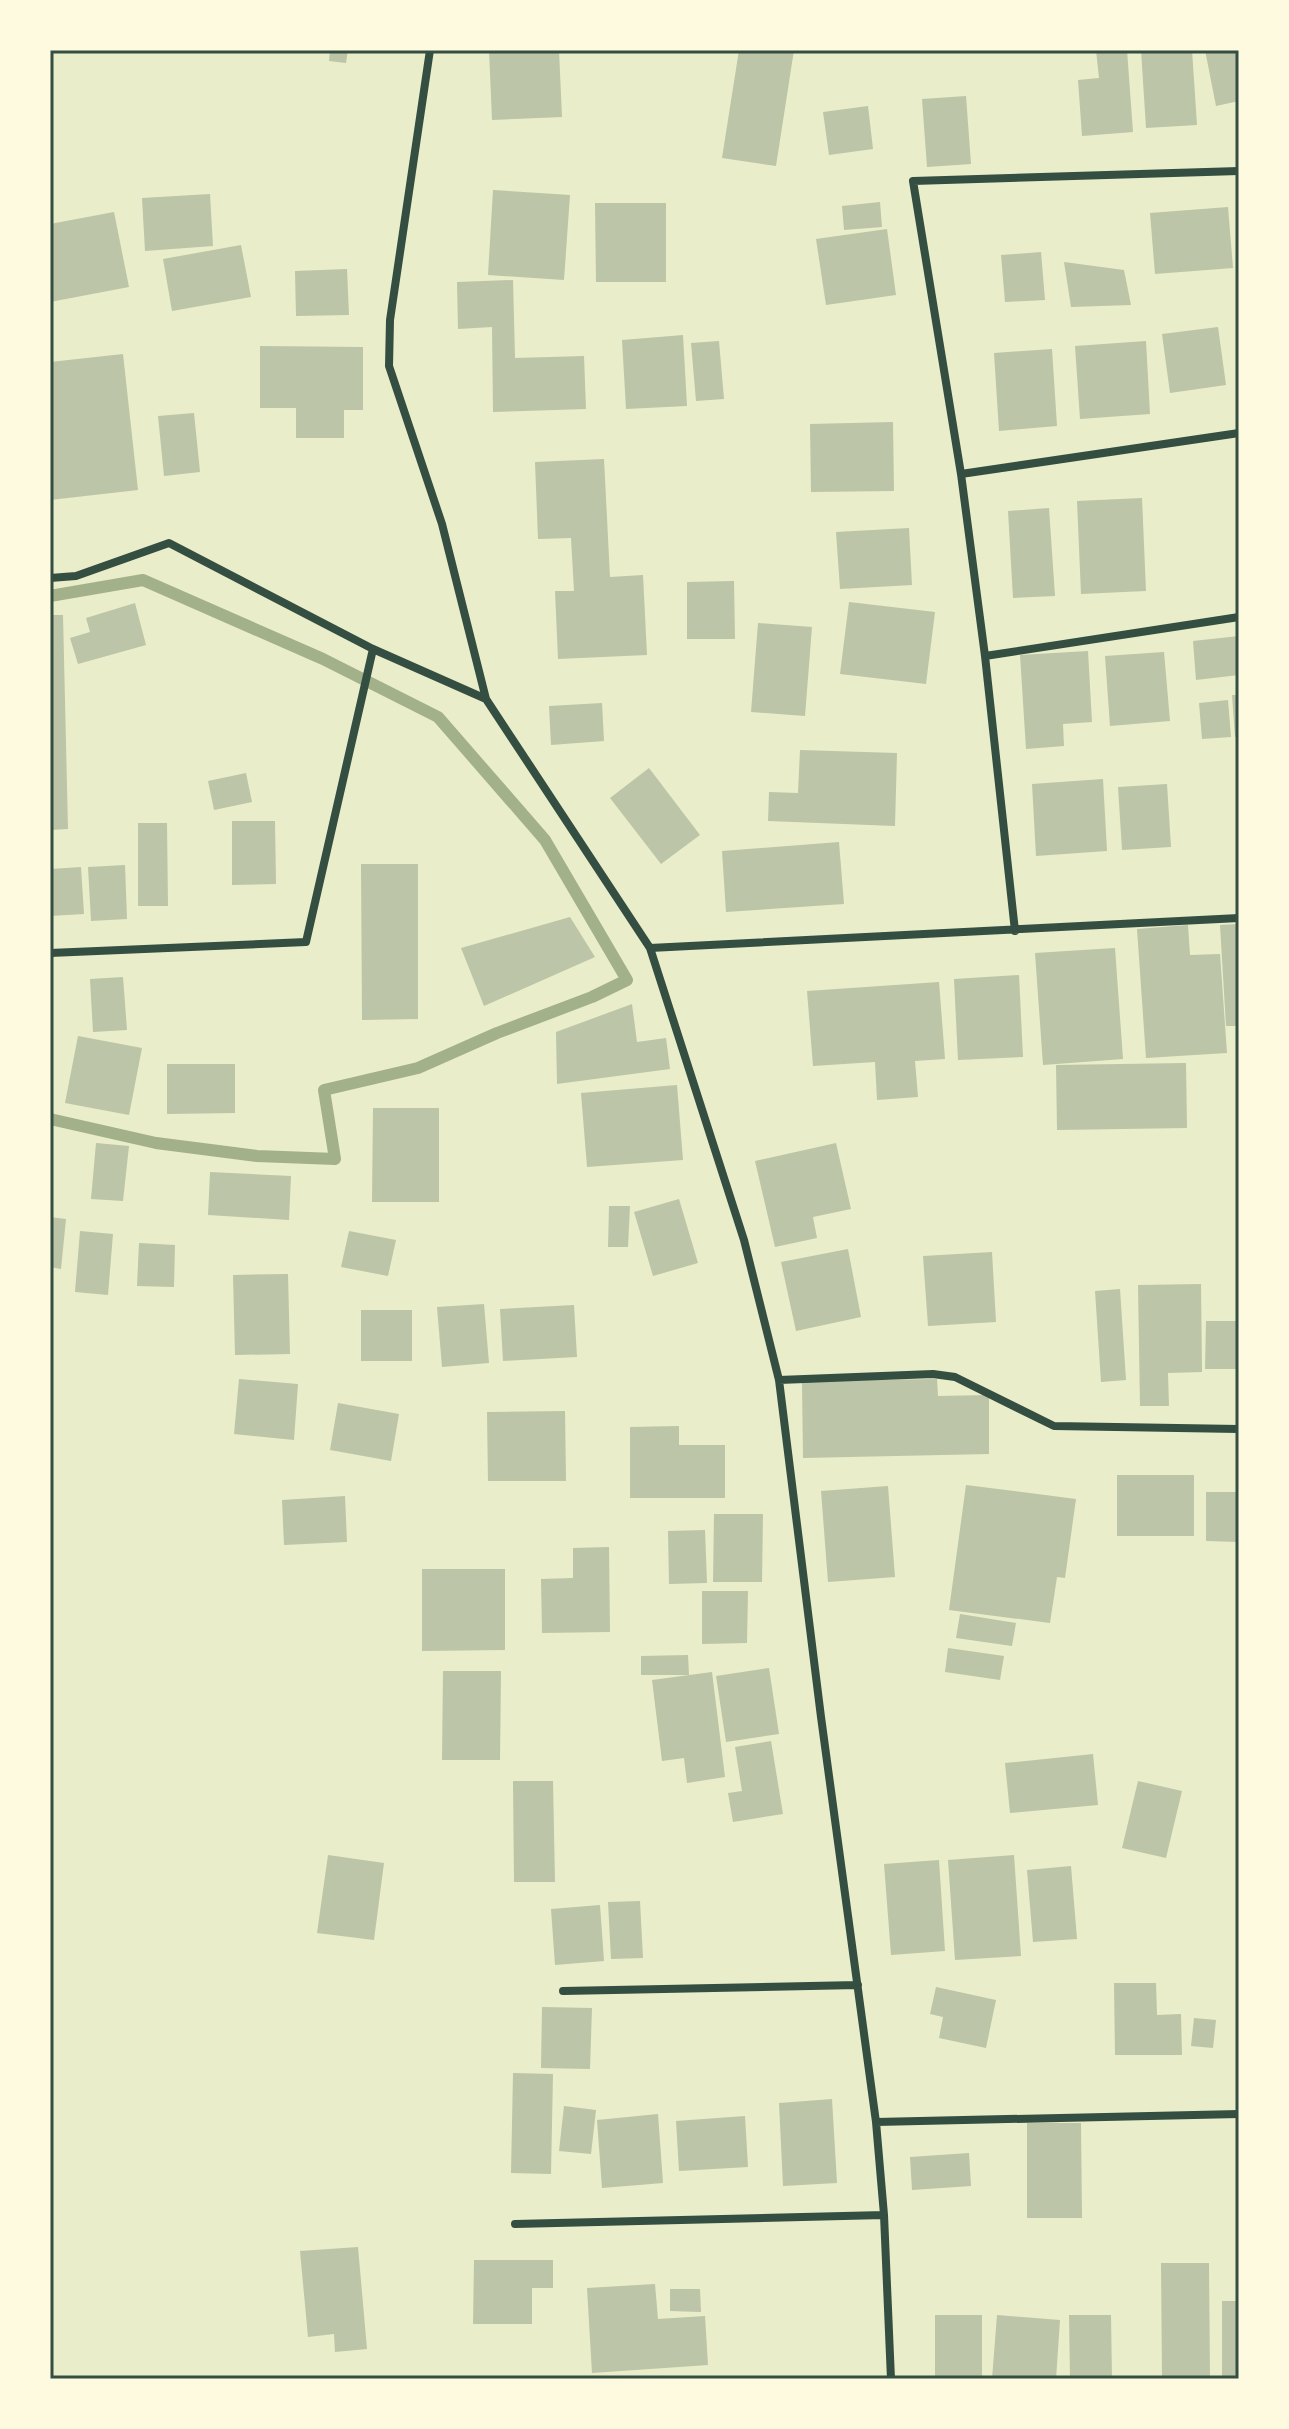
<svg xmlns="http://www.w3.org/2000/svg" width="1289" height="2429" font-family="'Exo 2',sans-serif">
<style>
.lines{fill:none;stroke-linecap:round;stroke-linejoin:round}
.stream{stroke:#a3b18a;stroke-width:12}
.building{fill:#bcc5a7}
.minor{stroke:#344e41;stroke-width:8}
.neatline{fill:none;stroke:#344e41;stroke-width:3}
</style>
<rect width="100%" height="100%" fill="#e9edc9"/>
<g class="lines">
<path class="stream" d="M 50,596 L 143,580 L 323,659 L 438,717 L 545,840 L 627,980 L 592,997 L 497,1033 L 418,1068 L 324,1090 L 335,1159 L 257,1156 L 156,1143 L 50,1119"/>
</g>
<path class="building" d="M 330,50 L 348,50 L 346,63 L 329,61 Z
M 489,50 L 559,50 L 562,117 L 492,120 Z
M 739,50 L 794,50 L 776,166 L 722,158 Z
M 1096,50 L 1127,50 L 1133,132 L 1082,136 L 1078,80 L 1099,78 Z
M 1141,50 L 1192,50 L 1197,125 L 1146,128 Z
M 1205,50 L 1239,50 L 1239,101 L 1216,106 Z
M 966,96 L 971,164 L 927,167 L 922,99 Z
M 868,106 L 873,149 L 829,155 L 823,112 Z
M 493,190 L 570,195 L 564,280 L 488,275 Z
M 210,194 L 213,246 L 145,251 L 142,198 Z
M 880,202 L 882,227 L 844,230 L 842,206 Z
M 595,203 L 666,203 L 666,282 L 596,282 Z
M 1228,207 L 1233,268 L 1155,274 L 1150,213 Z
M 114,212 L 129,287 L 50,302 L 50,224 Z
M 887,229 L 896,295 L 826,305 L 816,239 Z
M 241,245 L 251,297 L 172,311 L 163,259 Z
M 1041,252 L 1045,300 L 1005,302 L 1001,255 Z
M 1064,262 L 1124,270 L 1131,305 L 1071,307 Z
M 347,269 L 349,315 L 296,316 L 295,271 Z
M 513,280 L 515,358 L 584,356 L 586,409 L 493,412 L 492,327 L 458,329 L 457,282 Z
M 1218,327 L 1226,385 L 1170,393 L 1162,334 Z
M 683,335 L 687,406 L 626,409 L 622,340 Z
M 719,341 L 724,399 L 696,401 L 691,343 Z
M 1146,341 L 1150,414 L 1080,419 L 1075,346 Z
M 260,346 L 363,347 L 363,410 L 344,410 L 344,438 L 296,438 L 296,408 L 260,408 Z
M 1052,349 L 1057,426 L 999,431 L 994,353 Z
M 123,354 L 138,490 L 50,500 L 50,362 Z
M 194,413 L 200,472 L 164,476 L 158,416 Z
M 893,422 L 894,491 L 811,492 L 810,424 Z
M 604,459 L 610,577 L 643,575 L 647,655 L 558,659 L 555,591 L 574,591 L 571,538 L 538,539 L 535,462 Z
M 1142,498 L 1146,591 L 1081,594 L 1077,501 Z
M 1049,508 L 1055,596 L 1013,598 L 1008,511 Z
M 909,528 L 912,585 L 840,589 L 836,532 Z
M 734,581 L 735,639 L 687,639 L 687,582 Z
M 849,602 L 935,612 L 926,684 L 840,674 Z
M 135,603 L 146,645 L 78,664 L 70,638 L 90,632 L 86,618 Z
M 50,615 L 63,615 L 68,829 L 50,830 Z
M 758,623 L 812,627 L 805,716 L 751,712 Z
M 1239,636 L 1239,675 L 1196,680 L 1193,641 Z
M 1088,651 L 1092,722 L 1063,724 L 1064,746 L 1026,749 L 1020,655 Z
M 1164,652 L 1170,721 L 1110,726 L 1105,656 Z
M 1232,695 L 1239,695 L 1239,736 L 1235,737 Z
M 1228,700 L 1231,737 L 1202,739 L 1199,703 Z
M 602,703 L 604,741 L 551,745 L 549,706 Z
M 800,750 L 897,753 L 895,826 L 768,821 L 769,792 L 798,793 Z
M 649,768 L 700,835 L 661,864 L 610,798 Z
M 246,773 L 252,802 L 214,810 L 208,781 Z
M 1103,779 L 1107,851 L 1036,856 L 1032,784 Z
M 1167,784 L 1171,847 L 1122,850 L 1118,787 Z
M 232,821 L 275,821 L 276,884 L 232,885 Z
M 138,823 L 167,823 L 168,906 L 138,906 Z
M 839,842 L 844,904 L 726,912 L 722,851 Z
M 361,864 L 418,864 L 418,1019 L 362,1020 Z
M 125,865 L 127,919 L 91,921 L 88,867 Z
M 81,867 L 84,914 L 50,916 L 50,869 Z
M 570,917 L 595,957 L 484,1006 L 461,948 Z
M 1239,924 L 1239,1026 L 1226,1026 L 1220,925 Z
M 1188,925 L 1190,955 L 1220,954 L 1227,1053 L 1146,1058 L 1137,929 Z
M 1115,948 L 1123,1059 L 1043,1065 L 1035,953 Z
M 1019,975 L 1023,1057 L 958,1060 L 954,979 Z
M 123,977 L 127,1030 L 93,1032 L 90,979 Z
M 939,982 L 945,1059 L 915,1061 L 918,1097 L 877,1100 L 875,1062 L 813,1066 L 807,991 Z
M 632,1004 L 637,1042 L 666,1038 L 670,1069 L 557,1084 L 556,1032 Z
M 78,1036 L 142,1048 L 129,1115 L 65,1103 Z
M 1186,1063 L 1187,1128 L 1057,1130 L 1056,1065 Z
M 167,1064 L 235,1064 L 235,1113 L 167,1114 Z
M 677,1085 L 683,1160 L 587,1167 L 581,1093 Z
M 373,1108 L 439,1108 L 439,1202 L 372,1202 Z
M 96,1143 L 129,1146 L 123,1201 L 91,1199 Z
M 836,1143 L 851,1209 L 813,1217 L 817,1238 L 775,1247 L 755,1161 Z
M 210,1172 L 291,1176 L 289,1220 L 208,1215 Z
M 679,1199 L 698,1263 L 653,1276 L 634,1212 Z
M 609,1206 L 630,1206 L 628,1247 L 608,1247 Z
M 50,1217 L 66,1219 L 61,1269 L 50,1267 Z
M 80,1231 L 113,1234 L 108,1295 L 75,1292 Z
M 349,1231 L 396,1240 L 388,1276 L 341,1267 Z
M 139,1243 L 175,1245 L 174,1287 L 137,1286 Z
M 848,1249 L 861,1317 L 796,1331 L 781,1262 Z
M 992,1252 L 996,1322 L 928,1326 L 923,1256 Z
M 288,1274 L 290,1354 L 235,1355 L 233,1275 Z
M 1201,1284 L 1202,1372 L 1168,1373 L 1169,1406 L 1140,1406 L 1138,1285 Z
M 1120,1289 L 1126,1380 L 1101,1382 L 1095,1291 Z
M 484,1304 L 489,1363 L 442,1367 L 437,1307 Z
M 574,1305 L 577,1357 L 503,1361 L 500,1309 Z
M 361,1310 L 412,1310 L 412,1361 L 361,1361 Z
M 1206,1321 L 1239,1321 L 1239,1369 L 1205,1369 Z
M 239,1379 L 298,1384 L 294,1440 L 234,1434 Z
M 937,1379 L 938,1396 L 989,1395 L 989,1454 L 803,1458 L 802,1381 Z
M 338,1403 L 399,1414 L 391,1461 L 330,1450 Z
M 565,1411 L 566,1481 L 488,1481 L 487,1412 Z
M 679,1426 L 679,1445 L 725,1445 L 725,1498 L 630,1498 L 630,1427 Z
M 1117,1475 L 1194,1475 L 1194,1536 L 1117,1536 Z
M 966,1485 L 1076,1499 L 1065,1578 L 1057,1577 L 1050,1623 L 949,1610 Z
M 888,1486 L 895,1577 L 828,1582 L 821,1491 Z
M 1206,1492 L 1239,1492 L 1239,1542 L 1206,1541 Z
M 345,1496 L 347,1542 L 284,1545 L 282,1500 Z
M 714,1514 L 763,1514 L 762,1582 L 713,1582 Z
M 705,1530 L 707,1583 L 669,1584 L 668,1531 Z
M 609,1547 L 610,1632 L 542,1633 L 541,1579 L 573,1578 L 573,1548 Z
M 422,1569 L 505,1569 L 505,1650 L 422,1651 Z
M 702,1591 L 748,1591 L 747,1643 L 702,1644 Z
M 960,1614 L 1016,1623 L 1012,1646 L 956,1638 Z
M 948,1648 L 1004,1656 L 1000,1680 L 945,1672 Z
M 688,1655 L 689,1675 L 641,1675 L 641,1656 Z
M 769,1668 L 779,1734 L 726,1742 L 716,1676 Z
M 443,1671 L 501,1671 L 500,1760 L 442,1760 Z
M 712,1672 L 725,1777 L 687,1783 L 684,1758 L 662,1761 L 652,1680 Z
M 771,1741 L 783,1814 L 733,1822 L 728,1793 L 742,1791 L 735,1747 Z
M 1093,1754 L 1098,1805 L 1010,1813 L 1005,1763 Z
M 513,1781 L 553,1781 L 555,1882 L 514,1882 Z
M 1138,1781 L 1182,1791 L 1166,1858 L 1122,1848 Z
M 328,1855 L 384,1863 L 374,1940 L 317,1933 Z
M 1014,1855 L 1021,1956 L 955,1960 L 948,1860 Z
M 939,1860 L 945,1951 L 891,1955 L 884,1864 Z
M 1071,1866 L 1077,1939 L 1033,1942 L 1027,1870 Z
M 640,1901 L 643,1958 L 611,1959 L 608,1902 Z
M 600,1905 L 604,1961 L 555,1965 L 551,1909 Z
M 1114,1983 L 1156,1983 L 1157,2015 L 1181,2014 L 1182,2055 L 1115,2055 Z
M 936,1987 L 996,2000 L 986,2048 L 939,2038 L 943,2017 L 930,2014 Z
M 542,2007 L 592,2008 L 590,2069 L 541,2068 Z
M 1194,2018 L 1216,2020 L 1213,2048 L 1191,2046 Z
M 513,2073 L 553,2074 L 551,2174 L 511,2173 Z
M 832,2099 L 837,2183 L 783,2186 L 779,2103 Z
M 564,2106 L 596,2110 L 591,2154 L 559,2151 Z
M 658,2114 L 663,2183 L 602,2188 L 597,2120 Z
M 745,2116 L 748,2167 L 679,2171 L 676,2121 Z
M 1027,2123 L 1081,2123 L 1082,2218 L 1027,2218 Z
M 969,2153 L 971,2186 L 912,2190 L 910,2157 Z
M 358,2247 L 367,2349 L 335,2352 L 334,2334 L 308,2337 L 300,2251 Z
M 474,2260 L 553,2260 L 553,2288 L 532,2288 L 532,2324 L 473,2324 Z
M 1161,2263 L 1209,2263 L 1210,2379 L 1162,2379 Z
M 655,2284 L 658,2319 L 705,2316 L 708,2365 L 592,2373 L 587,2288 Z
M 670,2289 L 700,2289 L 701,2312 L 670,2311 Z
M 1222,2301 L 1239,2301 L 1239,2379 L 1222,2379 Z
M 935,2315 L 982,2315 L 982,2379 L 935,2379 Z
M 997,2315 L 1060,2320 L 1056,2379 L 992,2379 Z
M 1069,2315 L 1111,2315 L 1112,2379 L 1070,2379 Z"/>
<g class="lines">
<path class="minor" d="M 430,50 L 390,320 L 389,366 L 442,524 L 486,699
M 961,474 L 1239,433
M 50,578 L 76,576 L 169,543 L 373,649 L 486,699 L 650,948 L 744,1240 L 779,1380 L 821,1717 L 876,2122 L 884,2215 L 891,2379
M 985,656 L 1239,617
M 1015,931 L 985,656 L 961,474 L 913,181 L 1239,171
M 650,948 L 1239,918
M 50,953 L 306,942 L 373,649
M 779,1380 L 933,1374 L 955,1377 L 1054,1426 L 1239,1429
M 563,1991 L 858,1985
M 876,2122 L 1239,2114
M 515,2224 L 884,2215"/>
</g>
<rect width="1289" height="2429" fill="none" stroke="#fefae0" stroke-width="104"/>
<rect x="52" y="52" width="1185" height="2325" class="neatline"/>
</svg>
